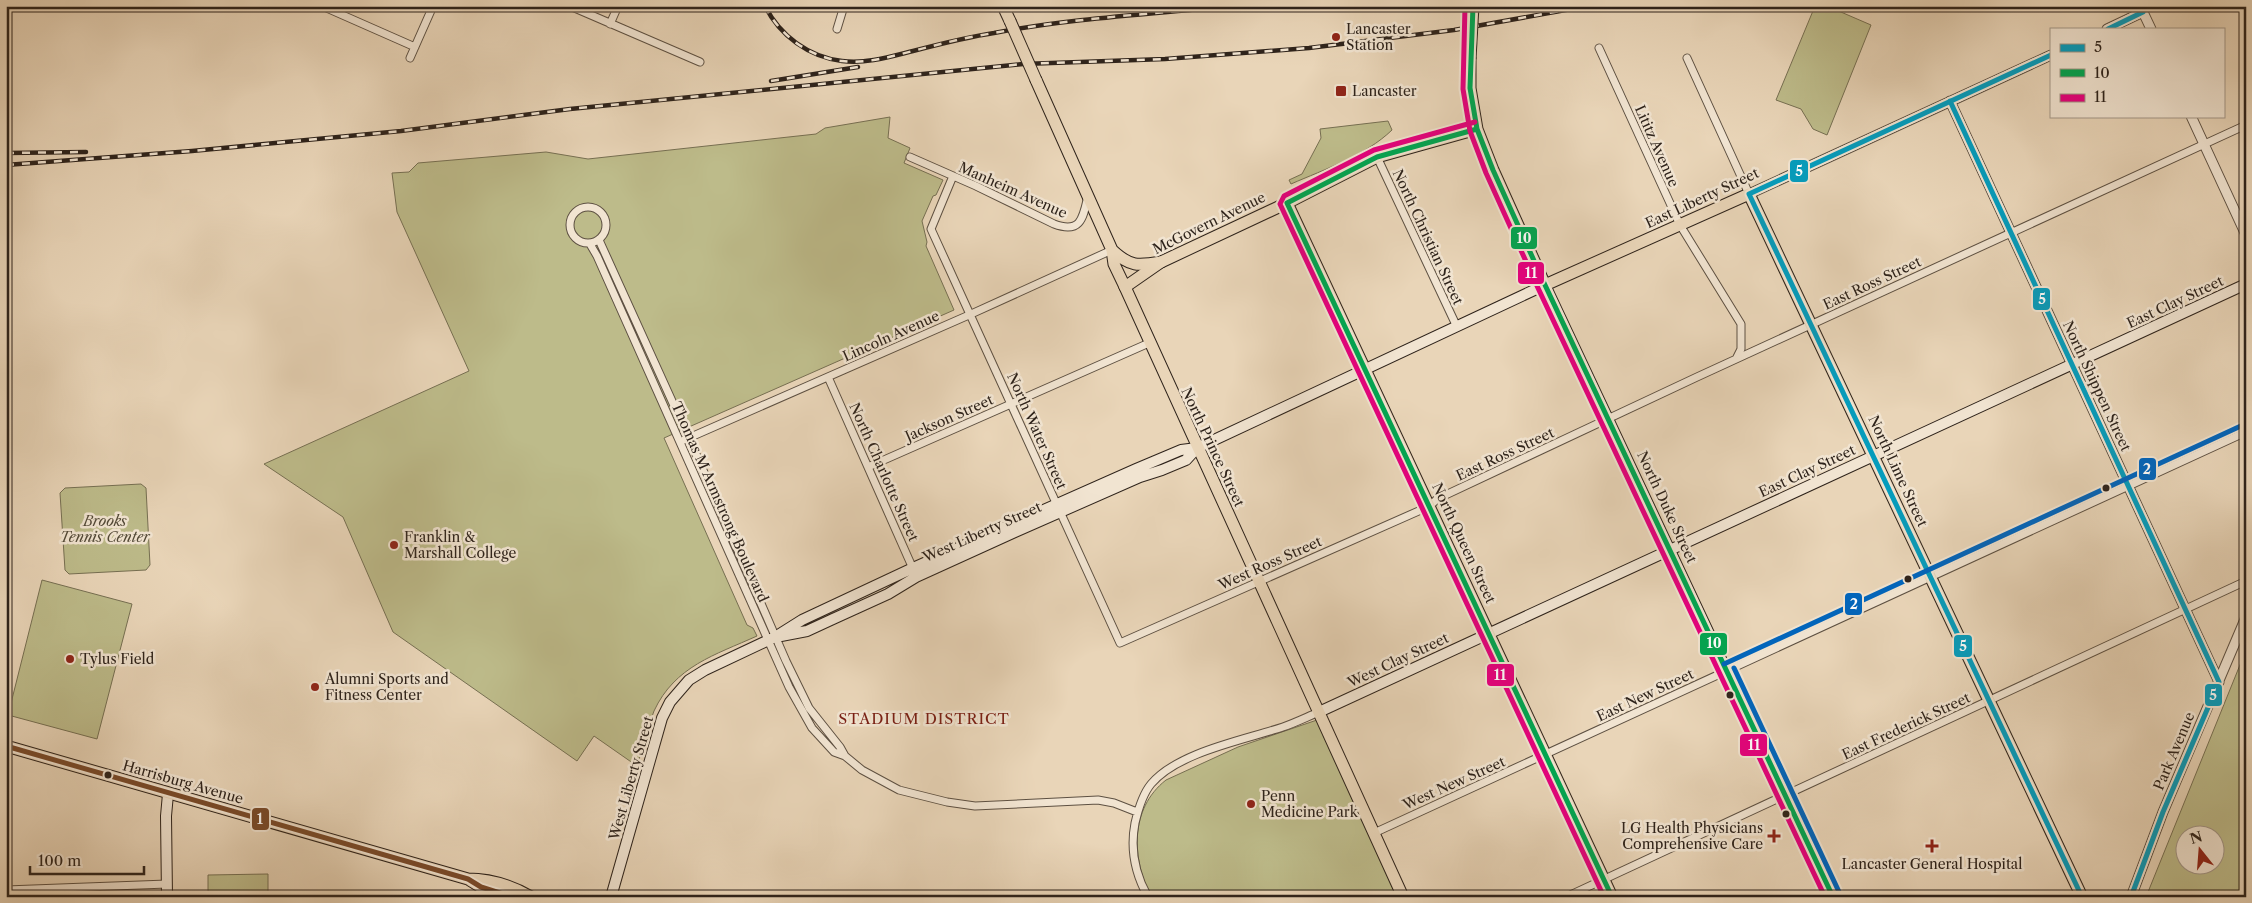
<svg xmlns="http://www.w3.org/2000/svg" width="2252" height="903" font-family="'Libre Caslon Text',serif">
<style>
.green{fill:#bdbb8a;stroke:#766f52;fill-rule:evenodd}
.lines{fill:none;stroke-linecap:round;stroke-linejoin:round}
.minor-casing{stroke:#5d5042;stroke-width:9}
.tertiary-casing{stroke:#5d5042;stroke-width:11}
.secondary-casing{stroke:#2e231b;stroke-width:12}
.primary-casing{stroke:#2e231b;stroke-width:13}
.trunk-casing{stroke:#2e231b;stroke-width:13}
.minor{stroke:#f1e4d1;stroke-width:7}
.tertiary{stroke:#f1e4d1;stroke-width:9}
.secondary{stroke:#f1e4d1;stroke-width:10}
.primary{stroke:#e9d5b8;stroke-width:11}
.trunk{stroke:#e9d5b8;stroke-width:11}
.rail-casing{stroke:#2e231b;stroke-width:4.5}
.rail{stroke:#f1e4d1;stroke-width:2.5;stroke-dasharray:8;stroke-linecap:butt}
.primary-bridge-casing{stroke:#2e231b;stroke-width:13;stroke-linecap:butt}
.trunk-bridge-casing{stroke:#2e231b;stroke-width:13;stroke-linecap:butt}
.primary-bridge{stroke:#e9d5b8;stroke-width:11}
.trunk-bridge{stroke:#e9d5b8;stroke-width:11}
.bus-1-casing{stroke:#f1e4d1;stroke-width:9}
.bus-2-casing{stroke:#f1e4d1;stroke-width:9}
.bus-3-casing{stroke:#f1e4d1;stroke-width:9}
.bus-4-casing{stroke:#f1e4d1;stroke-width:9}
.bus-5-casing{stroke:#f1e4d1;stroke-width:9}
.bus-1{stroke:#059cbc;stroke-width:5}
.bus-2{stroke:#00a651;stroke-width:5}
.bus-3{stroke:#e5007d;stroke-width:5}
.bus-4{stroke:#0065bd;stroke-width:5}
.bus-5{stroke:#7a4b2a;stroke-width:5}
.poi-dot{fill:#8f2418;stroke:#f1e4d1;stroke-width:2}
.bus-dot{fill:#2e231b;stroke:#f1e4d1;stroke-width:2}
.labels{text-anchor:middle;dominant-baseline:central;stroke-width:5;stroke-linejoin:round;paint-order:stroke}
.poi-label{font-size:14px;fill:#2e231b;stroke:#f1e4d1;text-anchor:start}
.street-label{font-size:14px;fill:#2e231b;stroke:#f1e4d1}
.park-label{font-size:14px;font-style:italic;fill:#524937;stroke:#f1e4d1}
.neighbourhood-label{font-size:15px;letter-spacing:1px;fill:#7a1f14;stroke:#f1e4d1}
.line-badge{stroke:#f1e4d1;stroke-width:2}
.badge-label{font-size:14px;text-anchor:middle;font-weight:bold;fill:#fff}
</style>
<rect width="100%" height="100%" fill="#e9d5b8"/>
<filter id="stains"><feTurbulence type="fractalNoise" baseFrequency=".004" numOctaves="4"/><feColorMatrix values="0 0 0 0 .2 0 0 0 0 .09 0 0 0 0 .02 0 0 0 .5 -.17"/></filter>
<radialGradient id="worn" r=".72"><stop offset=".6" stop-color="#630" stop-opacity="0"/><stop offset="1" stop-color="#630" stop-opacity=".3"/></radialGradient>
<path class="green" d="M 1815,6 L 1827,6 L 1871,25 L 1827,135 L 1813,129 L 1801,109 L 1776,100 Z
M 890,117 L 888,138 L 910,148 L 904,163 L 943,180 L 936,195 L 933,196 L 922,221 L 927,242 L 926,246 L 954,310 L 664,438 L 747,625 L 753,628 L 757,636 C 715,655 675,666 654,711 C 647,728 643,748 637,766 L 594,736 L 577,761 L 393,632 L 343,517 L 264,464 L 469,371 L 397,212 L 392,173 L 409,172 L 418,163 L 546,152 L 588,159 L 816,134 L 825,128 Z
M 1388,121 L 1392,130 C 1365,156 1325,169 1291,184 L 1289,180 L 1302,174 L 1321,138 L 1320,129 Z
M 141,484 L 146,488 L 150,565 L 146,570 L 69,574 L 65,570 L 60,493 L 65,488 Z
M 42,580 L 132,604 L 97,739 L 8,715 Z
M 2246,650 L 2246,897 L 2146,897 ZM 2184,836 L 2214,836 L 2214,866 L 2184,866 Z
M 1317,720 L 1397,897 L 1151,897 C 1132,859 1129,809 1166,780 L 1238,747 Z
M 268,874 L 268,897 L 208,897 L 208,875 Z"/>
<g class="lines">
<defs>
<path id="minor" d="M 322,6 L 415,47
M 570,6 L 700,62
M 610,24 L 618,6
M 837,29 L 844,6
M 1599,48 L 1680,225 L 1741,324 L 1741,349 L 1736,359
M 410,58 L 433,6
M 1687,58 L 1749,194
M 910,157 L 976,186 L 1054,224 C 1081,234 1083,218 1088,196
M 1377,157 L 1457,327
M 953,176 L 931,229 L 1120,643 L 1430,506 L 1437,499 L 1697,377 L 2246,125
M570 225a18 18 0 1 1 36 0a18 18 0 1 1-36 0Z
M 599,240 L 696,454 L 786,661 L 809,708 L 840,747 L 845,756
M 590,244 L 597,256 L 789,687 L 812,728 L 834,752 L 845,756 L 862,770 L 899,790 L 947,802 L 975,806 L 1098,800 L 1114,803 L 1137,812
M 828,377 L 914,571
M 684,440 L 969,315 L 1112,250
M 868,467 L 1149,343
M 1374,833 L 2246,432
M 6,890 L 167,884
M 1148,897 C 1135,874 1130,849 1135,823 C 1138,810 1142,795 1151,784 C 1178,752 1244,740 1283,727 C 1295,723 1307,717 1319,712
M 1566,897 L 2246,581"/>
<path id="tertiary" d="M 2107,29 L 2143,12 L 2151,29
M 1950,101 L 2219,682
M 2191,116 L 2246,235
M 1749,194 L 2051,55
M 2131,897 L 2163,812 L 2246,617"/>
<path id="secondary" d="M 781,636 L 807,631 L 833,619 L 888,594 L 916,577 L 1015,532 L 1140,477 L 1162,470 L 1186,460 L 1197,448
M 1319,712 L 2246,284
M 167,897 L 166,816 L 168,794
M 611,897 L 662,718 L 670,702 L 689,680 L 705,670 L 775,637 L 802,620 L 913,568 L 1136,469 L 1181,450 L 1197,448 L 1545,285 L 1833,897"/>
<path id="primary" d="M 1003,6 L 1010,21
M 1036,80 L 1112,250 L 1114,264 L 1125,287
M 1287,203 L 1612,897
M 1112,250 C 1130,267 1138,266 1161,262
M 6,746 L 468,879 L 481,887 L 514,897
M 468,879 C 491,879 512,886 531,897"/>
<path id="trunk" d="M 1470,59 L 1470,88 L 1477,129 L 1493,170 L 1545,285 L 1749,194 L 2082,897
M 1403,897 L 1125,287 L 1161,262 L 1287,203 L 1377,157 L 1477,129"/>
</defs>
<use href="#minor" class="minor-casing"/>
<use href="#tertiary" class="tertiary-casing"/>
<use href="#secondary" class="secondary-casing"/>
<use href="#primary" class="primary-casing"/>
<use href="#trunk" class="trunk-casing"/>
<use href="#minor" class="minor"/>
<use href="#tertiary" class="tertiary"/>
<use href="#secondary" class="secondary"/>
<use href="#primary" class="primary"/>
<use href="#trunk" class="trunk"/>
<defs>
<path id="rail" d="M 765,6 C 780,36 809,57 842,61 C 866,64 889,57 913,51 C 940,44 967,37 994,33 C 1072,18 1153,14 1232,6
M 771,81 L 858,67
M 6,153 L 86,152
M 6,165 L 192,151 L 401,131 L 570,109 L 1023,64 L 1165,59 L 1309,48 L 1454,30 L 1588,6"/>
</defs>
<use href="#rail" class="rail-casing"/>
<use href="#rail" class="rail"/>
<defs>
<path id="primary-bridge" d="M 1010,21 L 1036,80"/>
<path id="trunk-bridge" d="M 1470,59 L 1473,6"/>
</defs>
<use href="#primary-bridge" class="primary-bridge-casing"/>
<use href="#trunk-bridge" class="trunk-bridge-casing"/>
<use href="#primary-bridge" class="primary-bridge"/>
<use href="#trunk-bridge" class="trunk-bridge"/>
<defs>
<path id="bus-1" d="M 2108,29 L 2143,12 L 2141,6
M 2051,55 L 1749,194 L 2082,897
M 1950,101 L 2219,682 L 2163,812 L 2131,897"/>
<path id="bus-2" d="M 1473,6 L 1470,88 L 1477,129 L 1493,170 L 1545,285 L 1833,897
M 1477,129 L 1377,157 L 1287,203 L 1612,897"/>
<path id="bus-3" d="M 1465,6 L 1463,89 L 1470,131 L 1486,173 L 1538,288 L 1825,897
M 1475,122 L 1374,150 L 1284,196 L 1280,204 L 1604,897"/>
<path id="bus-4" d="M 1724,664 L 2243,425
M 1734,668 L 1840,894"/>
<path id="bus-5" d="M 6,746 L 468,879 L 481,887 L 513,897"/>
</defs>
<use href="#bus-1" class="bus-1-casing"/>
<use href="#bus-2" class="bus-2-casing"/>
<use href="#bus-3" class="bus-3-casing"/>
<use href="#bus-4" class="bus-4-casing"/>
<use href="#bus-5" class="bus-5-casing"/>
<use href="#bus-1" class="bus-1"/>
<use href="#bus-2" class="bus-2"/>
<use href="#bus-3" class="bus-3"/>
<use href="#bus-4" class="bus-4"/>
<use href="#bus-5" class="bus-5"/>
</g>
<g class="poi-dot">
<circle cx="1336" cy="37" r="5"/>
<rect x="1335" y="85" width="12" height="12" rx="2.5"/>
<circle cx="394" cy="545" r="5"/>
<circle cx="70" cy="659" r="5"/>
<circle cx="315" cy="687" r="5"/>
<circle cx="1251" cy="804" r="5"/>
<path d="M1771.5 828.5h5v5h5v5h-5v5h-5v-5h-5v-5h5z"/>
<path d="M1929.5 838.5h5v5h5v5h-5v5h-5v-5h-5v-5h5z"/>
</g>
<g class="bus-dot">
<circle cx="2106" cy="488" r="4.5"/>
<circle cx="1908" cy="579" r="4.5"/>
<circle cx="1730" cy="695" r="4.5"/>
<circle cx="108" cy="775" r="4.5"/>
<circle cx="1786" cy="814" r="4.5"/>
</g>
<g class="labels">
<g class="poi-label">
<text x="1346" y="29">Lancaster<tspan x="1346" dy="16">Station</tspan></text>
<text x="1352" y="91">Lancaster</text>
<text x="404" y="537">Franklin &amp;<tspan x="404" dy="16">Marshall College</tspan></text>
<text x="80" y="659">Tylus Field</text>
<text x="325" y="679">Alumni Sports and<tspan x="325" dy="16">Fitness Center</tspan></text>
<text x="1261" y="796">Penn<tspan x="1261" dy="16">Medicine Park</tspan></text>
<text x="1763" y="828" text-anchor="end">LG Health Physicians<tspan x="1763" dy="16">Comprehensive Care</tspan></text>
<text x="1932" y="864" text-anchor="middle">Lancaster General Hospital</text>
</g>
<g class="street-label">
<text transform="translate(1657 146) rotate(66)">Lititz Avenue</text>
<text transform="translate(1013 190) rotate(24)">Manheim Avenue</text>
<text transform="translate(1702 198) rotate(-25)">East Liberty Street</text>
<text transform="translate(1209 223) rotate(-26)">McGovern Avenue</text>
<text transform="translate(1428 237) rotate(65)">North Christian Street</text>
<text transform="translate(1872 283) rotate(-25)">East Ross Street</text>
<text transform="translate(2175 302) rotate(-25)">East Clay Street</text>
<text transform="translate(891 336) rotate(-24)">Lincoln Avenue</text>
<text transform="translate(2097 386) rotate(65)">North Shippen Street</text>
<text transform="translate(949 418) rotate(-24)">Jackson Street</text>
<text transform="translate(1037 431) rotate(66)">North Water Street</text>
<text transform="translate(1213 447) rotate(65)">North Prince Street</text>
<text transform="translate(1505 454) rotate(-25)">East Ross Street</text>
<text transform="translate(1807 471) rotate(-25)">East Clay Street</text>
<text transform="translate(1898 471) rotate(65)">North Lime Street</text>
<text transform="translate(884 472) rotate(66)">North Charlotte Street</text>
<text transform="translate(720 502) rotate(66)">Thomas M Armstrong Boulevard</text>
<text transform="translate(1667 507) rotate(65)">North Duke Street</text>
<text transform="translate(982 532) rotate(-24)">West Liberty Street</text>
<text transform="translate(1464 543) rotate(65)">North Queen Street</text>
<text transform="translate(1270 563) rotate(-24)">West Ross Street</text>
<text transform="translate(1398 660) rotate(-25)">West Clay Street</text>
<text transform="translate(1645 695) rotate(-25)">East New Street</text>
<text transform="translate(1906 726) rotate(-25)">East Frederick Street</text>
<text transform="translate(2174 751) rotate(-67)">Park Avenue</text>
<text transform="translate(631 778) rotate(-74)">West Liberty Street</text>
<text transform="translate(183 782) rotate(16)">Harrisburg Avenue</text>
<text transform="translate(1454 783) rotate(-24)">West New Street</text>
</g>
<g class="park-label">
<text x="105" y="521">Brooks<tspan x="105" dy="16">Tennis Center</tspan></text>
</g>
<g class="neighbourhood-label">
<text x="924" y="718">STADIUM DISTRICT</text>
</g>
</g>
<g class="line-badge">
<rect x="1789" y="159" width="20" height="24" rx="5" fill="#059cbc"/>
<rect x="1510" y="226" width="28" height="24" rx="5" fill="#00a651"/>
<rect x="1517" y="261" width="28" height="24" rx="5" fill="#e5007d"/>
<rect x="2032" y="287" width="19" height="24" rx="5" fill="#059cbc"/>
<rect x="2138" y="457" width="19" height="24" rx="5" fill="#0065bd"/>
<rect x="1844" y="592" width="19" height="24" rx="5" fill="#0065bd"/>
<rect x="1699" y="632" width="29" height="24" rx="5" fill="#00a651"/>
<rect x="1953" y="634" width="20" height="24" rx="5" fill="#059cbc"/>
<rect x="1486" y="663" width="29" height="24" rx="5" fill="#e5007d"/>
<rect x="2204" y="683" width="19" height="24" rx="5" fill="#059cbc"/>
<rect x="1739" y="733" width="29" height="24" rx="5" fill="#e5007d"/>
<rect x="251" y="807" width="19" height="24" rx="5" fill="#7a4b2a"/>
</g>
<g class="badge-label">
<text x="1799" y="176">5</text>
<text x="1524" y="243">10</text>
<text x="1531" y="278">11</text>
<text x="2042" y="304">5</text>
<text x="2147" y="474">2</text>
<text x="1854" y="609">2</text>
<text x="1714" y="648">10</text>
<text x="1963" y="651">5</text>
<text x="1500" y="680">11</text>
<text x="2213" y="700">5</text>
<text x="1754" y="750">11</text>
<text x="260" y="824">1</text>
</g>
<rect width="2252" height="903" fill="none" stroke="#e9d5b8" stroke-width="25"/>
<rect x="8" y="8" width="2237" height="888" fill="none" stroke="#2e231b" stroke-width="2.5"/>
<rect x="12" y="12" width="2227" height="878" fill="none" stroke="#2e231b"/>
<rect x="2050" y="28" width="175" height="90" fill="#f1e4d1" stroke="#a39788"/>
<rect x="2060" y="44" width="25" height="8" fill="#059cbc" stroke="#a39788"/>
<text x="2094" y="52" font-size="15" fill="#2e231b">5</text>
<rect x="2060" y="69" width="25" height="8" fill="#00a651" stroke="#a39788"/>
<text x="2094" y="78" font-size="15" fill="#2e231b">10</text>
<rect x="2060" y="94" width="25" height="8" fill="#e5007d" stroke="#a39788"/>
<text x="2094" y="102" font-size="15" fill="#2e231b">11</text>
<g transform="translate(2200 850) rotate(343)"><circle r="24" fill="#f1e4d1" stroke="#a39788"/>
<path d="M0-4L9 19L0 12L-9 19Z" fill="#8f2418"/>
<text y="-8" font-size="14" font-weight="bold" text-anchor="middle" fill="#2e231b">N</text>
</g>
<path d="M30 866v8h114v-8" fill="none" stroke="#2e231b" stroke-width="2.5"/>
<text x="38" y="866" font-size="15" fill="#2e231b" stroke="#f1e4d1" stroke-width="4" paint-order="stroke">100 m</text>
<rect width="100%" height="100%" filter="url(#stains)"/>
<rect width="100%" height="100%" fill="url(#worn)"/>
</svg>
